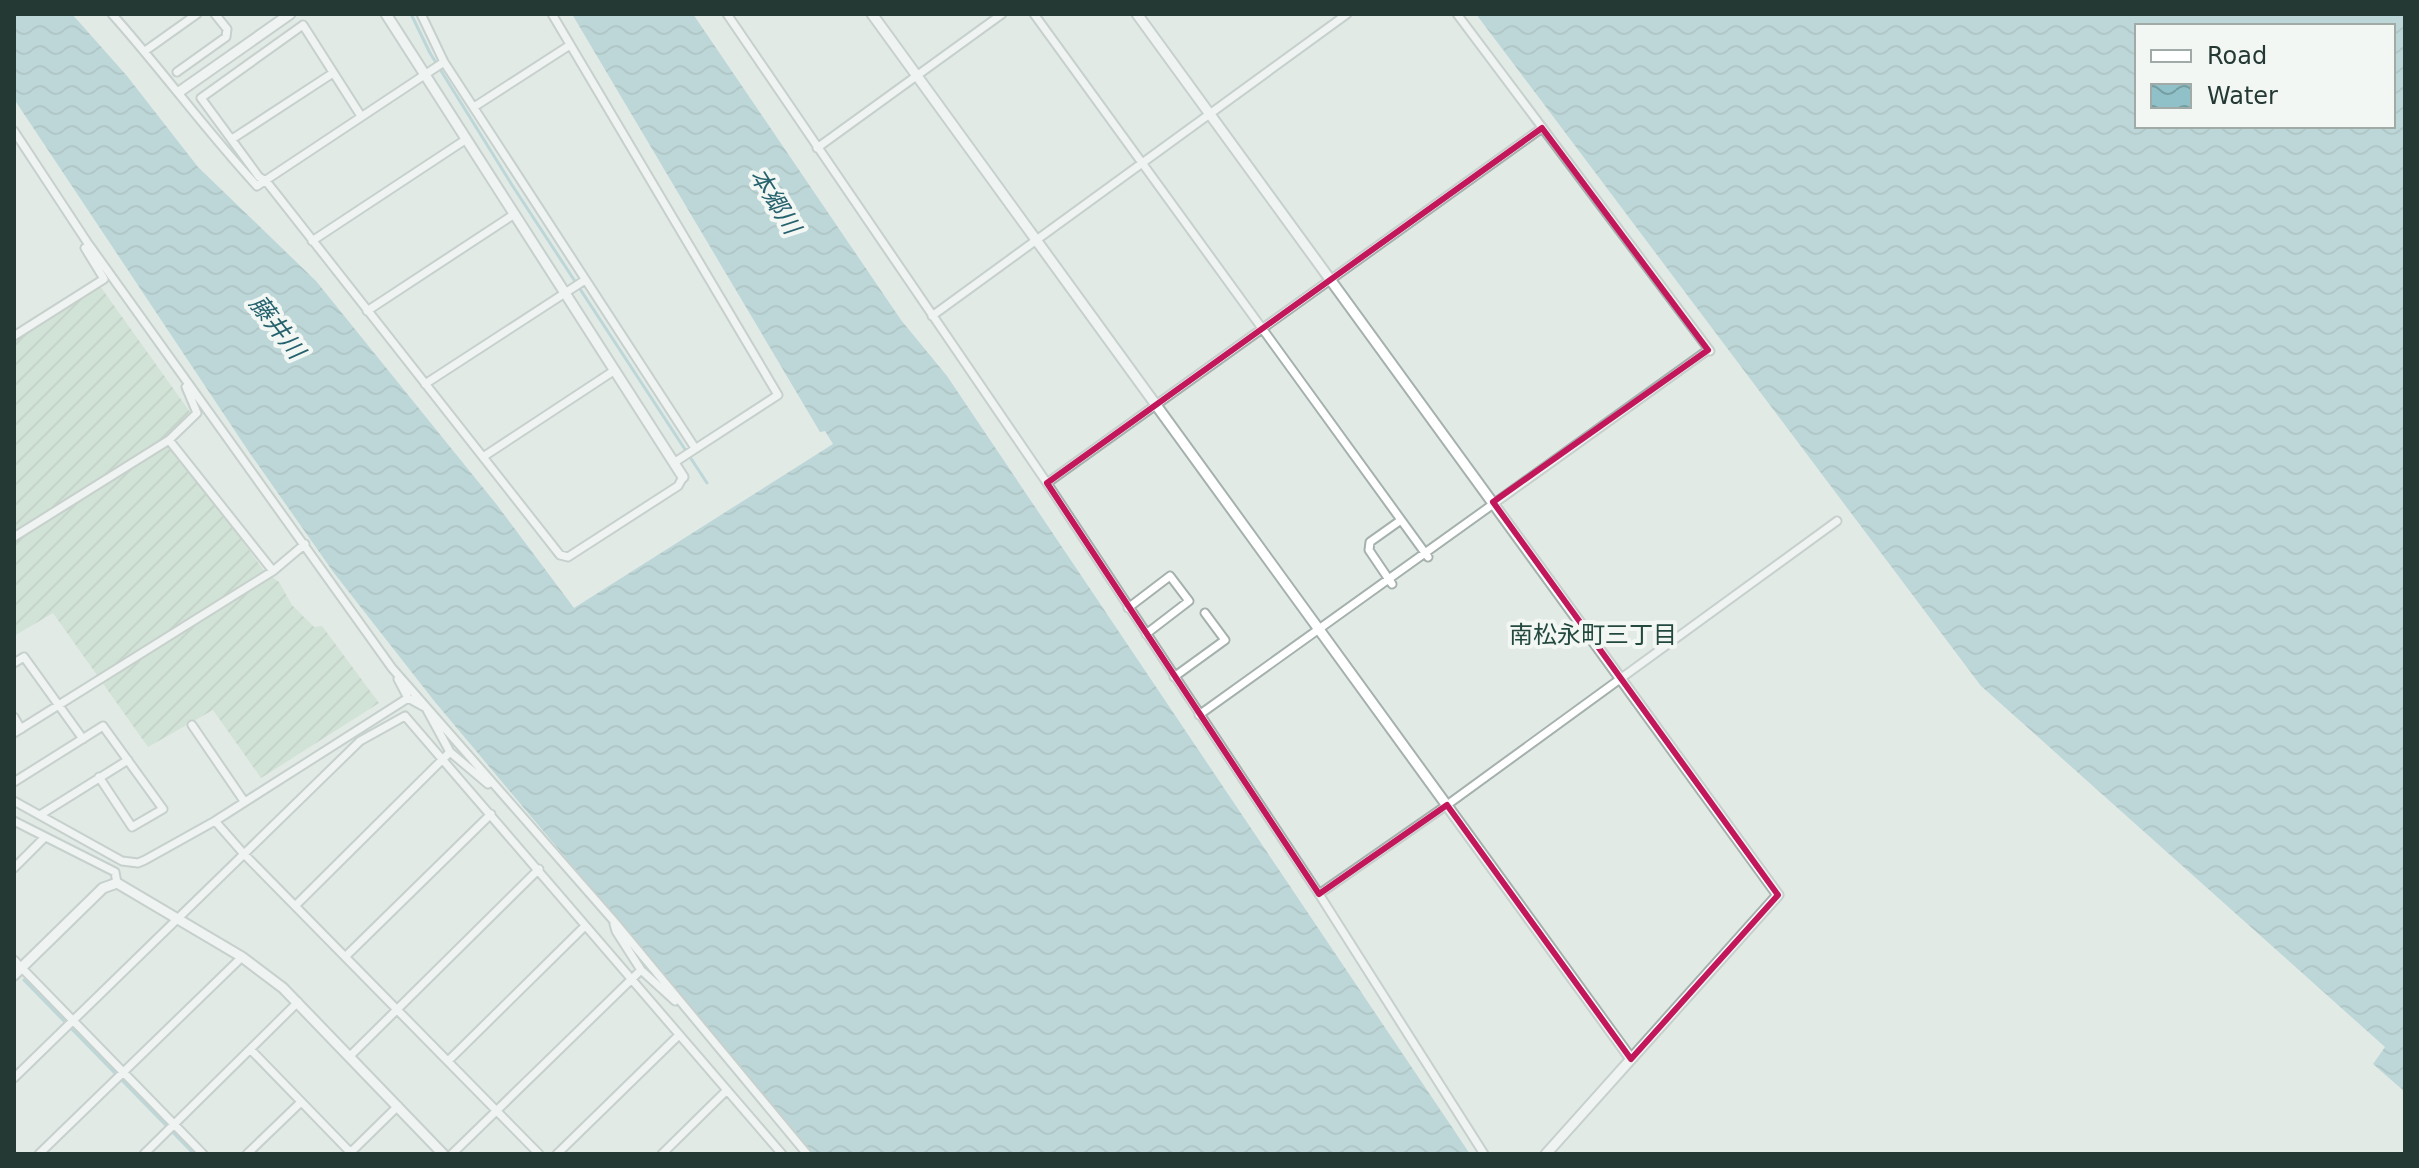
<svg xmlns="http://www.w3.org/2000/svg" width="2419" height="1168" font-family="'DejaVu Sans','Noto Sans JP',sans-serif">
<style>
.garden{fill:url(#garden-furrows)}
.water{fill:url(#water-waves);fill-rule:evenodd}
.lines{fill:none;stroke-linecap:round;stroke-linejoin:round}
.stream{stroke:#90c1c8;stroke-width:3}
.minor-casing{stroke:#a5b1ad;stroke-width:11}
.tertiary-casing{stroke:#a5b1ad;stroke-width:13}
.minor{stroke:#fff;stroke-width:7}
.tertiary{stroke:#fff;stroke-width:9}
.marked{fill:none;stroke:#c2185b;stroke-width:6;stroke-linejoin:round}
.labels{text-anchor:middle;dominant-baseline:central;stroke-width:8;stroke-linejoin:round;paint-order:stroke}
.water-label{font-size:24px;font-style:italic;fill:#26626d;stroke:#f2f7f4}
.neighbourhood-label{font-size:24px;fill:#23483e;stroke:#f2f7f4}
</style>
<defs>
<pattern id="garden-furrows" width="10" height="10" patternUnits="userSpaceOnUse" patternTransform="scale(2)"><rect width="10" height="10" fill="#bdd9c4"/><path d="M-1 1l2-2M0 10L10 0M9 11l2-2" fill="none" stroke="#a2bba9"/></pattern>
<pattern id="water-waves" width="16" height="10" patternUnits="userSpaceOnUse" patternTransform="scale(2)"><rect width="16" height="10" fill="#90c1c8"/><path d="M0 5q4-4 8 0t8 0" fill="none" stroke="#759ea3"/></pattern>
</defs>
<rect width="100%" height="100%" fill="#e2eae6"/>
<path class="garden" d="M 100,286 L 190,412 L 167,439 L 265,572 L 279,582 L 292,605 L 314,627 L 322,626 L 379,703 L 261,778 L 213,710 L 148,747 L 53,613 L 14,636 L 14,341 Z"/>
<path class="water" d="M 14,14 L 72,14 L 127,76 L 198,167 L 316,281 L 497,505 L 574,608 L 833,444 L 825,431 L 820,432 L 572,14 L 693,14 L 901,320 L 947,376 L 1470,1154 L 814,1154 L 435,702 L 334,573 L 249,452 L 14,99 Z
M 1476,14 L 2405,14 L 2405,1092 L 2373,1064 L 2385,1047 L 1981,686 ZM 2137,26 L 2393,26 L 2393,126 L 2137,126 Z"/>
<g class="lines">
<path class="stream" d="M 411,14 L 430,53 L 512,185 L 707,483
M 24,980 L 194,1154"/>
<defs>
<path id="minor" d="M 112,14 C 162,70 206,131 257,186 L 444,62
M 421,14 L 444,62 L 695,448
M 552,14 L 778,395 L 675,462
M 727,14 L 1047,483 L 1319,894 L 1484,1154
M 1034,14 L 1428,557
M 1457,14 L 1710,351
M 145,51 L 197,14
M 177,72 L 226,37 L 227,29 L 215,14
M 474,107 L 570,45
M 361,116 L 303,25 L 201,98 L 259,177 L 266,181 L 560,555 L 568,557 L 678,486 L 683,477
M 14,131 L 87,242 L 392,668 L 613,920 L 807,1154
M 232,139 L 333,73
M 817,148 L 1002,14
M 312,241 L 465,140
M 367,311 L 513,215
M 932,316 L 1347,14
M 14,336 L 104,279 L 85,248
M 425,384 L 585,280
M 169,440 L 273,571
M 483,457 L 615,370
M 1047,483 L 1542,128
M 14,537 L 169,440 L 197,413 L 186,387
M 1392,584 L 1369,550 L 1370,542 L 1401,520
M 1128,608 L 1170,576 L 1189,601 L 1146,634
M 14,663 L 24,657 L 83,739
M 1174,677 L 1225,640 L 1205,613
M 1199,715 L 1708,350
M 14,717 L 21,729
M 192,725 L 244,801
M 14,733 L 273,571 L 305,544
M 450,752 L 488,784 L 491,782
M 14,782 L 103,726 L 163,809 L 132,827 L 99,777
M 14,801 L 122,861 L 138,863 L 145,860 L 215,821 L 408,698 L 398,679
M 40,815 L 128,760
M 14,821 L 115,872 L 117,883
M 215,821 L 243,853 L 539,1154
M 14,868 L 45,837
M 1319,894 L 1447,805 L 1837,521
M 296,905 L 450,752 L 426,708 L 408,698
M 346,956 L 491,814
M 14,960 L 203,1154
M 641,970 L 675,1001
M 251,1050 L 352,1154
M 350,1056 L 539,869
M 448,1061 L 585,926
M 14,1078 L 360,741 L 405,716 L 782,1154
M 39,1154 L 242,957
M 144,1154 L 298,1002
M 247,1154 L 301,1102
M 349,1154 L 398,1106
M 452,1154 L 641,970 L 616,931 L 614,924
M 557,1154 L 679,1035
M 662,1154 L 726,1091"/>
<path id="tertiary" d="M 386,14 L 683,477
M 872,14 L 1631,1059
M 1137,14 L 1778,895 L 1546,1154
M 179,92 L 290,14
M 14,975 L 103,888 L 117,883 L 242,957 L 283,988 L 443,1154"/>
</defs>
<use href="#minor" class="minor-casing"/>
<use href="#tertiary" class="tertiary-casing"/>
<use href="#minor" class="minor"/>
<use href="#tertiary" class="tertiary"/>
</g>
<path d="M0 0H2419V1168H0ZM 1542,128 L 1708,350 L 1493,502 L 1778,895 L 1631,1059 L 1447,805 L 1319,894 L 1047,483 Z" fill="#e2eae6" fill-opacity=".55" fill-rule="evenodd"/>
<path class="marked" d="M 1542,128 L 1708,350 L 1493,502 L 1778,895 L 1631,1059 L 1447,805 L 1319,894 L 1047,483 Z"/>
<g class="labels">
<g class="water-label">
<text transform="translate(775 201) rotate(58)">本郷川</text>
<text transform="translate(277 327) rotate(52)">藤井川</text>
</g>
<g class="neighbourhood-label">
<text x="1593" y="635">南松永町三丁目</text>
</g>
</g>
<rect width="2419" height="1168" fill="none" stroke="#243933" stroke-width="32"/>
<rect x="2135" y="24" width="260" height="104" fill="#f2f7f4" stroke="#a0aba7" stroke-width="2"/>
<rect x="2151" y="50" width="40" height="12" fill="#ffffff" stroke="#a0aba7" stroke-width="2"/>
<text x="2207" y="64" font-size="24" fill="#243933">Road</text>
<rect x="2151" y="84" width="40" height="24" fill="url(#water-waves)" stroke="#a0aba7" stroke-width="2"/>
<text x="2207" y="104" font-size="24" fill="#243933">Water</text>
</svg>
